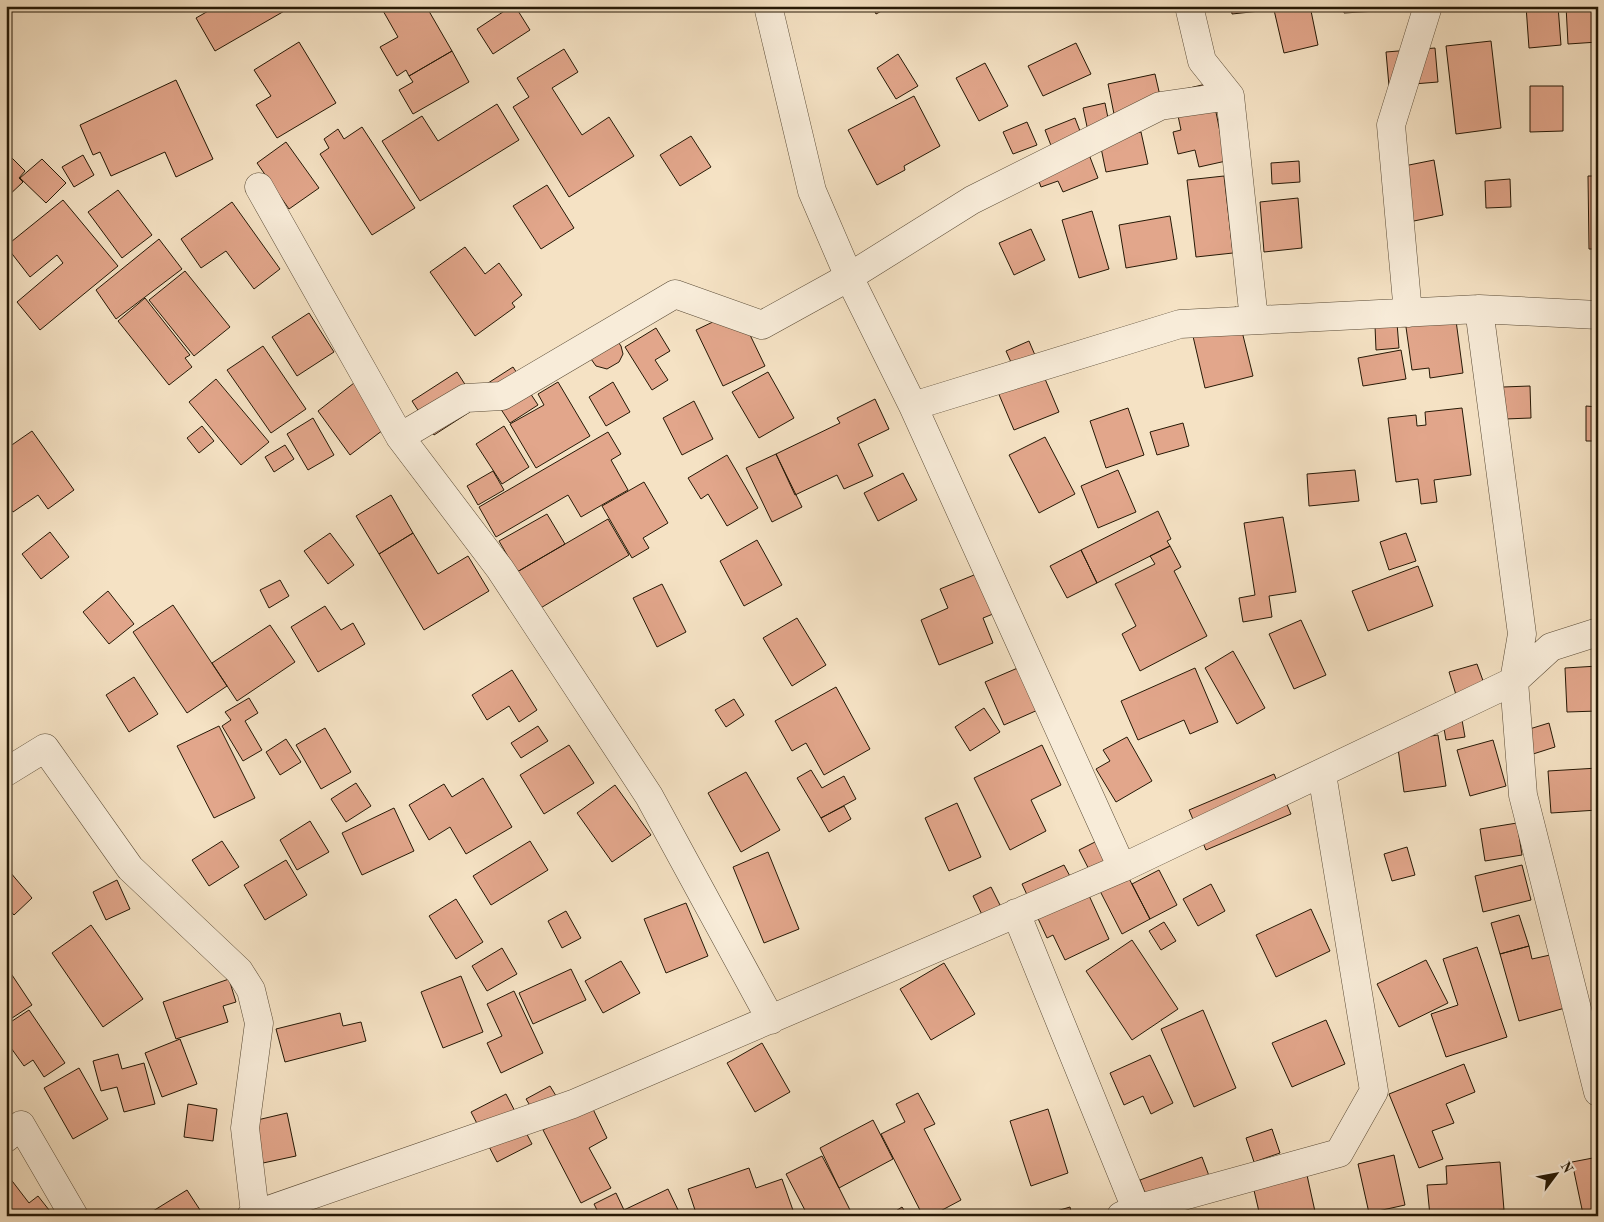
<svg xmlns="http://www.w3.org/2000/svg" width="1604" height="1222" font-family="'Old Standard TT',serif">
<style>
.building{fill:#e2a68b;stroke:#261906}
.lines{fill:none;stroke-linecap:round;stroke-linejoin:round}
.minor-casing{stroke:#5a4b36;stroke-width:29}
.minor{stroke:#f8ecd9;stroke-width:28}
</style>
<rect width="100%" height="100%" fill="#f5e2c4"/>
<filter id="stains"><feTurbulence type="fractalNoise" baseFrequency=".004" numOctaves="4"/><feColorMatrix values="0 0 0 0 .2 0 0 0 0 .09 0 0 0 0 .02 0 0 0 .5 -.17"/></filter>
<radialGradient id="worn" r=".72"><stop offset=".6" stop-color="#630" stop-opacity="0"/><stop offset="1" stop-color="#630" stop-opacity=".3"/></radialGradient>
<path class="building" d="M 217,6 L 293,6 L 215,51 L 196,18 Z
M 387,6 L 426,6 L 452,51 L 409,76 L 406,70 L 397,76 L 380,47 L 398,37 L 382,9 Z
M 512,6 L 515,6 L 530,30 L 493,54 L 477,29 Z
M 872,6 L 891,6 L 876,14 Z
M 1231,6 L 1269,6 L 1269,10 L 1232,14 Z
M 1290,6 L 1310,6 L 1318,45 L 1284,53 L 1274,10 Z
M 1344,6 L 1409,6 L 1409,9 L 1344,13 Z
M 1526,6 L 1558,6 L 1561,45 L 1529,48 Z
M 1566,6 L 1598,6 L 1598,42 L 1568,44 Z
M 1491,41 L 1501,128 L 1456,134 L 1446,46 Z
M 299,42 L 336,103 L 277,138 L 256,105 L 271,96 L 254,70 Z
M 1076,43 L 1091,74 L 1043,96 L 1028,66 Z
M 1435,48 L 1438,82 L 1389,86 L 1386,52 Z
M 564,49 L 578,72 L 552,88 L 582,135 L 609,117 L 634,156 L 569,197 L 513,107 L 529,97 L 517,78 Z
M 452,51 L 469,82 L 413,114 L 399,90 L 413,82 L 409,76 Z
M 898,54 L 918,86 L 896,99 L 877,68 Z
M 985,63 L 1008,106 L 979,121 L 956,78 Z
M 1155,74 L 1163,109 L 1115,119 L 1108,84 Z
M 176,80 L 213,159 L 176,177 L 165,152 L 111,176 L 100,152 L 93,155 L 80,125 Z
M 1210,83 L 1226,161 L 1199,167 L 1195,150 L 1178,154 L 1173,132 L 1181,130 L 1173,92 Z
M 1530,86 L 1563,86 L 1563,131 L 1530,132 Z
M 914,96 L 940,146 L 904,166 L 905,170 L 877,185 L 848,130 Z
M 1105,103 L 1112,138 L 1141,132 L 1148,164 L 1106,172 L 1100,143 L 1091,145 L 1083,108 Z
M 497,104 L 519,140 L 420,201 L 382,141 L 422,116 L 438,141 Z
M 1075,118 L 1098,178 L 1063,192 L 1058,181 L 1041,187 L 1030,157 L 1052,148 L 1045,130 Z
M 1027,122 L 1037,145 L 1013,154 L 1003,132 Z
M 362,127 L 415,208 L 372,235 L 320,154 L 329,148 L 324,139 L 338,129 L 344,139 Z
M 691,136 L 711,167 L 680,186 L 660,155 Z
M 286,142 L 319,188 L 289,209 L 257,163 Z
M 6,152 L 25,171 L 19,178 L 23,182 L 6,198 Z
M 83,155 L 94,175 L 74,187 L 62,167 Z
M 42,159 L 66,183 L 46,203 L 20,178 Z
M 1434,160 L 1443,215 L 1409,222 L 1399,167 Z
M 1299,161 L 1300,182 L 1272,184 L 1271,163 Z
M 1224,176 L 1233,253 L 1196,257 L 1187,180 Z
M 1588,176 L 1598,176 L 1598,249 L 1589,249 Z
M 1510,179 L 1511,207 L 1486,208 L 1485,181 Z
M 547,185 L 574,228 L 541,249 L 513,206 Z
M 118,190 L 152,235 L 122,258 L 88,212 Z
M 1298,198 L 1302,248 L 1264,252 L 1260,202 Z
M 63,200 L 118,266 L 40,330 L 17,302 L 63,263 L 57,255 L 30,277 L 6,246 Z
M 232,202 L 280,269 L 254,289 L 226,251 L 201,268 L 181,239 Z
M 1092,211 L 1109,269 L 1079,278 L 1062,220 Z
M 1170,216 L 1177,259 L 1126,268 L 1119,225 Z
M 1031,229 L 1045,260 L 1014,275 L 999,243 Z
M 159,239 L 182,269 L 116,319 L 96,290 Z
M 465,247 L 485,274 L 499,263 L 522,295 L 512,303 L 515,307 L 475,336 L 430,272 Z
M 185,271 L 230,327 L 194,356 L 149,300 Z
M 145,298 L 190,355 L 185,358 L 192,367 L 169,385 L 118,321 Z
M 1236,307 L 1253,376 L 1205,388 L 1189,319 Z
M 738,310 L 765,366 L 723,386 L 696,330 Z
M 309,313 L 334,352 L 297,376 L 272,337 Z
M 1455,313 L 1463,373 L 1430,378 L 1429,368 L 1412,370 L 1405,320 Z
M 1397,323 L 1399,348 L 1376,350 L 1375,326 Z
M 656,328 L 670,351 L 655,360 L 668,380 L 652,390 L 625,347 Z
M 616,339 L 621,346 L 623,354 L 619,362 L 607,369 L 596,366 L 591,359 Z
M 1029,341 L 1059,412 L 1014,430 L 992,378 L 1014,369 L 1006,351 Z
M 263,346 L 306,409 L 271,433 L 227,370 Z
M 1401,350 L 1406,379 L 1363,386 L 1358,358 Z
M 513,367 L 538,405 L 510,423 L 485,385 Z
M 457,372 L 479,406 L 434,435 L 412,401 Z
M 768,372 L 794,418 L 759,438 L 732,392 Z
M 216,379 L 269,442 L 241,465 L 189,402 Z
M 558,382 L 590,436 L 536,468 L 510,424 L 544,405 L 538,394 Z
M 613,382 L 630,412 L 606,426 L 589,397 Z
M 354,383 L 387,427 L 350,455 L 318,411 Z
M 1530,386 L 1531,418 L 1505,419 L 1503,387 Z
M 875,399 L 889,429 L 858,444 L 873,476 L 844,489 L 837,475 L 795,495 L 776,454 L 840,423 L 837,418 Z
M 694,401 L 713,439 L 682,455 L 663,418 Z
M 1586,406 L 1598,407 L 1598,441 L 1586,441 Z
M 1128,408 L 1144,455 L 1106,468 L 1090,421 Z
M 1462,408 L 1471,475 L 1434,480 L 1437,502 L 1421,504 L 1418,479 L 1396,482 L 1388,418 L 1416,415 L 1417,426 L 1426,425 L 1425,412 Z
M 313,418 L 334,455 L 308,470 L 287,434 Z
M 1183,423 L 1189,446 L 1157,455 L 1150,432 Z
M 202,426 L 214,441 L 199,453 L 187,438 Z
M 504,426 L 529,467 L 502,484 L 476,444 Z
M 32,431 L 74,490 L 48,509 L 38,495 L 13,512 L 6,503 L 6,449 Z
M 608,432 L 621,454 L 611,460 L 628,490 L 581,517 L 568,495 L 496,537 L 479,507 Z
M 1045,437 L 1075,494 L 1039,513 L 1009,455 Z
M 285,445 L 294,459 L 274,472 L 265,457 Z
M 776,454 L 802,507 L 772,522 L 746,468 Z
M 727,455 L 758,508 L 727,526 L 708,494 L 701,499 L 688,478 Z
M 1118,470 L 1136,512 L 1098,528 L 1081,486 Z
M 1355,470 L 1359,501 L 1309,506 L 1307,474 Z
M 493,471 L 504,490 L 478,505 L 467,486 Z
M 903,473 L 917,500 L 878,521 L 864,493 Z
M 644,482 L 668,523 L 643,538 L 649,548 L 632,558 L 602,506 Z
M 391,495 L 413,533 L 379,554 L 356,516 Z
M 1158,511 L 1171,539 L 1167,541 L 1170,546 L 1097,583 L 1081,550 Z
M 547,514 L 565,544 L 517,572 L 499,541 Z
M 1283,517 L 1296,592 L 1269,596 L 1272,617 L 1243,622 L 1239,598 L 1255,595 L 1244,523 Z
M 608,519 L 629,555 L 539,609 L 517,572 Z
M 50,532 L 69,557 L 41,579 L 22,554 Z
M 330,533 L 354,565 L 328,584 L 304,551 Z
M 413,533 L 438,574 L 468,556 L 489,591 L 424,630 L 379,554 Z
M 1406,533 L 1416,561 L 1389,570 L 1380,542 Z
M 757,540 L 782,585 L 744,606 L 720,561 Z
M 1170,546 L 1181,567 L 1174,571 L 1207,636 L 1140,671 L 1122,634 L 1136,626 L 1115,584 L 1155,564 L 1150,556 Z
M 1081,550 L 1097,583 L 1067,598 L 1050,566 Z
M 1418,566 L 1433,606 L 1368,631 L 1352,591 Z
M 991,568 L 1008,608 L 983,618 L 993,643 L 939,665 L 921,620 L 948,608 L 940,589 Z
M 280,580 L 289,596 L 269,608 L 260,590 Z
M 662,584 L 686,632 L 657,647 L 633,598 Z
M 108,591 L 134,624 L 109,644 L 83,612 Z
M 173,605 L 227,686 L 187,713 L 133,632 Z
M 325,606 L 341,630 L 353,623 L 365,644 L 318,672 L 291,627 Z
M 797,618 L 826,665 L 792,686 L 763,638 Z
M 1301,620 L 1326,675 L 1294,689 L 1269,634 Z
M 270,625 L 295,662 L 237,701 L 212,663 Z
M 1233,651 L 1265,708 L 1237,724 L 1205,668 Z
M 1477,664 L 1486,689 L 1457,698 L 1449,672 Z
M 1598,666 L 1598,711 L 1567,712 L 1565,668 Z
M 1020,667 L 1040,709 L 1004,725 L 985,682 Z
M 1195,668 L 1218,722 L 1190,734 L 1184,720 L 1138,740 L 1121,701 Z
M 512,670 L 537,710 L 519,722 L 509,706 L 487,720 L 472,695 Z
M 134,677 L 158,714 L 129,732 L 106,695 Z
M 836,687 L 870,749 L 824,775 L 806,743 L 792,751 L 775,721 Z
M 249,698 L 258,713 L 245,721 L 262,750 L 243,761 L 222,726 L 231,720 L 225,712 Z
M 734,699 L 744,715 L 726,727 L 715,710 Z
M 984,708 L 1000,732 L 970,751 L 955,727 Z
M 1462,720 L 1465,737 L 1446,740 L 1443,723 Z
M 1549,723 L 1555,747 L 1530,755 L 1523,731 Z
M 219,726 L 255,798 L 214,818 L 177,746 Z
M 538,726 L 548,741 L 521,758 L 511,743 Z
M 325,728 L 351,772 L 321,789 L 296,745 Z
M 1438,735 L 1446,786 L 1404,792 L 1397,741 Z
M 1127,737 L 1152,781 L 1116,802 L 1096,769 L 1110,761 L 1103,750 Z
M 286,739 L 301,762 L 280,775 L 266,752 Z
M 1493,740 L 1506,786 L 1470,796 L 1457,750 Z
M 569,745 L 594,783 L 544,814 L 520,775 Z
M 1042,745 L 1061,785 L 1031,800 L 1046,831 L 1010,850 L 974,778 Z
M 1598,768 L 1598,810 L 1551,813 L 1548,771 Z
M 811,770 L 822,788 L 844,776 L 856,799 L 821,818 L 797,778 Z
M 746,772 L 780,830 L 741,852 L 708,793 Z
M 1274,774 L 1291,814 L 1206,850 L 1189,810 Z
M 483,778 L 512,827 L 466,854 L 450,827 L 429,840 L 409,805 L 444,784 L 452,797 Z
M 356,783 L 371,806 L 346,822 L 331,799 Z
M 615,785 L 651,835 L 612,862 L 577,813 Z
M 957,803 L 981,857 L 949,871 L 925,818 Z
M 844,806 L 851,819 L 829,832 L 821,818 Z
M 394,808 L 414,851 L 362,875 L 342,833 Z
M 310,821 L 329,852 L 297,870 L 280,840 Z
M 1517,823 L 1522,855 L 1485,861 L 1480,829 Z
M 1107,836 L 1150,919 L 1122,934 L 1079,850 Z
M 222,841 L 239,867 L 209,886 L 192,860 Z
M 530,841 L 548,870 L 491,905 L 473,876 Z
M 1407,847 L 1415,875 L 1392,881 L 1384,854 Z
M 768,852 L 799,929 L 764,943 L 733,867 Z
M 286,860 L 307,895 L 265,920 L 244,885 Z
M 1064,865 L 1072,880 L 1080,876 L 1109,939 L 1065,960 L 1053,935 L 1047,938 L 1022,884 Z
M 1522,865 L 1531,900 L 1483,912 L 1475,876 Z
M 1159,870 L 1177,905 L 1150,919 L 1132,884 Z
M 10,872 L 32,898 L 14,915 L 6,906 L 6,875 Z
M 117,880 L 130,909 L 106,920 L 93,892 Z
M 1211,884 L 1225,911 L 1198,926 L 1183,899 Z
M 991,887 L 1004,913 L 986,923 L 973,896 Z
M 456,899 L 483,942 L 456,959 L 429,916 Z
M 686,903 L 708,956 L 666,973 L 644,919 Z
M 1311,909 L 1330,951 L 1276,977 L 1256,935 Z
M 566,911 L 581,938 L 562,948 L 548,921 Z
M 1519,915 L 1529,946 L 1500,954 L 1491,923 Z
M 1164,922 L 1176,941 L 1161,950 L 1149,931 Z
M 91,925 L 143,999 L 103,1027 L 52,953 Z
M 1132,940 L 1178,1009 L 1132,1040 L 1086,971 Z
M 1529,946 L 1532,959 L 1550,955 L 1565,1008 L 1519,1021 L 1500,954 Z
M 1477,947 L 1507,1037 L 1446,1057 L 1431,1014 L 1458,1005 L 1443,959 Z
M 502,948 L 517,974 L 487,991 L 472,966 Z
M 1426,960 L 1448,1003 L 1399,1027 L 1377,984 Z
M 621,961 L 640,993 L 603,1013 L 585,981 Z
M 944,963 L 975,1014 L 931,1040 L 900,989 Z
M 571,969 L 586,1000 L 533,1024 L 519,993 Z
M 10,972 L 32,1005 L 6,1022 L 6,975 Z
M 461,976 L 483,1032 L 443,1048 L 421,992 Z
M 229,979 L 236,1002 L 223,1006 L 228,1022 L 176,1039 L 163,1002 Z
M 514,991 L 543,1053 L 501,1073 L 487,1043 L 502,1036 L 487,1004 Z
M 29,1010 L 65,1063 L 44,1077 L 33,1060 L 24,1066 L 6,1041 L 6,1025 Z
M 1203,1010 L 1236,1088 L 1194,1107 L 1161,1029 Z
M 340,1013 L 343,1026 L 361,1022 L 366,1041 L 285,1062 L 276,1029 Z
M 1326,1020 L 1345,1064 L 1292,1087 L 1272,1043 Z
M 180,1039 L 197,1084 L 162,1097 L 145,1053 Z
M 762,1043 L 790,1092 L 755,1112 L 727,1063 Z
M 118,1054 L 122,1069 L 144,1063 L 155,1104 L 124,1112 L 117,1087 L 101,1091 L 93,1061 Z
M 1150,1055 L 1173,1103 L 1151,1114 L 1143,1096 L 1124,1105 L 1110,1073 Z
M 1464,1064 L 1475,1092 L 1446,1104 L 1454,1123 L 1432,1131 L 1443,1159 L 1419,1168 L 1389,1094 Z
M 79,1068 L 108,1119 L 73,1139 L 44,1088 Z
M 550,1086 L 561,1104 L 537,1117 L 526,1099 Z
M 918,1093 L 935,1124 L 924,1129 L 961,1200 L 931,1216 L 923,1216 L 881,1134 L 905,1122 L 896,1104 Z
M 506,1094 L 532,1144 L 497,1162 L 471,1112 Z
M 188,1104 L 217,1109 L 213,1141 L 184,1137 Z
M 591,1105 L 607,1138 L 589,1148 L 611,1188 L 581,1203 L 543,1130 Z
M 1048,1109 L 1068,1173 L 1031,1186 L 1010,1121 Z
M 287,1113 L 296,1156 L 263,1163 L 253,1121 Z
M 873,1120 L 893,1159 L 839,1188 L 820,1148 Z
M 1272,1129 L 1280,1153 L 1254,1162 L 1246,1138 Z
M 1394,1155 L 1405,1205 L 1369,1213 L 1358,1164 Z
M 822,1156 L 839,1188 L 853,1216 L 808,1216 L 786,1174 Z
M 1202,1157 L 1215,1192 L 1186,1203 L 1190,1216 L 1154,1216 L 1140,1180 Z
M 1303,1157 L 1316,1216 L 1260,1216 L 1249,1169 Z
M 1598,1157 L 1598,1211 L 1583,1214 L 1572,1162 Z
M 1500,1162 L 1504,1210 L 1430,1216 L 1427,1185 L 1447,1184 L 1446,1166 Z
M 749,1168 L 756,1188 L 782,1179 L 795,1216 L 697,1216 L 688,1189 Z
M 6,1173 L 29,1203 L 38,1196 L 53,1215 L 6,1216 Z
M 668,1189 L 681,1216 L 589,1216 L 598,1212 L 594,1204 L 616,1193 L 624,1210 Z
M 187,1190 L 202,1213 L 197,1216 L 156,1216 L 153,1211 Z
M 902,1207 L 908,1216 L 888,1216 Z
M 1070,1207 L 1072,1216 L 1040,1216 Z"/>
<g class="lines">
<defs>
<path id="minor" d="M 768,6 L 812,191 L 849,277 L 913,406 L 1122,868
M 1189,6 L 1202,61 L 1230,96
M 259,187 L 400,437 L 500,569 L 649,796 L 771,1020
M 1479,309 L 1522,634 L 1514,681 L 1523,795 L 1598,1092
M 1408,313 L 1391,125 L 1428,6
M 913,406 L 1180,324 L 1479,309 L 1598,315
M 400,437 L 466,398 L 502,396 L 675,294 L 762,325 L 849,277 L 972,200 L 1160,106 L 1230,96 L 1254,320
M 6,772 L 45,748 L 130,868 L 239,971 L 251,990 L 259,1023 L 245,1128 L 255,1213
M 1016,913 L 1139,1216
M 6,1138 L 21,1125 L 74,1216
M 251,1216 L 573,1104 L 1122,868 L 1514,681 L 1551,647 L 1598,632
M 1121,1216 L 1136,1209 L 1339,1153 L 1374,1091 L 1322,774"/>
</defs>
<use href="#minor" class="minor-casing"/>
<use href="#minor" class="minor"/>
</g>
<rect width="1604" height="1222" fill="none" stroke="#f5e2c4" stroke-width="25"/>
<rect x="8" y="8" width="1589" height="1207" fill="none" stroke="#261906" stroke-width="2.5"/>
<rect x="12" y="12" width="1579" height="1197" fill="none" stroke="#261906"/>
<g transform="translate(1556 1174) rotate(58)" stroke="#f8ecd9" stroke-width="4" paint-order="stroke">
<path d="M0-4L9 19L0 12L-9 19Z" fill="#261906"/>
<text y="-8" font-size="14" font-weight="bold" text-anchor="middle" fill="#261906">N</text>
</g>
<rect width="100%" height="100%" filter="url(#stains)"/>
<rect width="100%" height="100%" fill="url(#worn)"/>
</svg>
